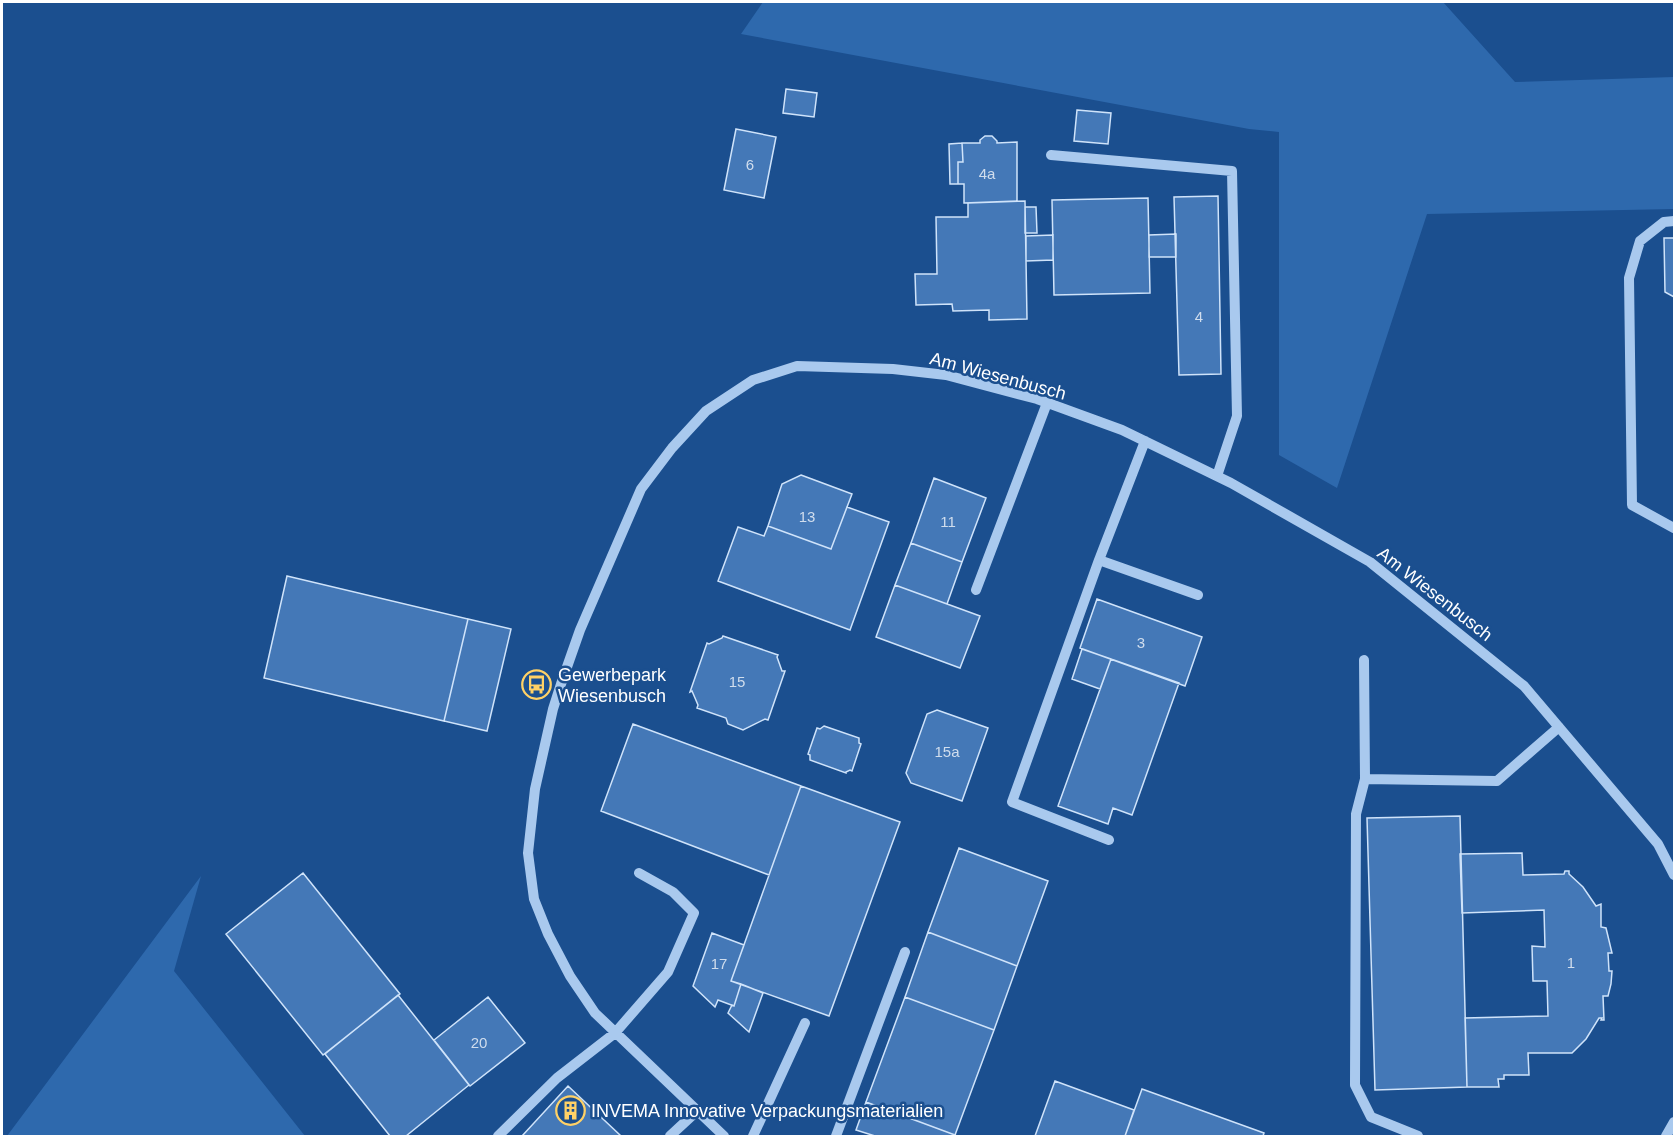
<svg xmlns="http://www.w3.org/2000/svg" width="1676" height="1138" font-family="Helvetica,sans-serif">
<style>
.green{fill:#2e69ad}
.building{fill:#4478b7;stroke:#cfe3fa;stroke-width:1.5}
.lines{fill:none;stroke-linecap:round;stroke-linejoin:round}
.minor{stroke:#a9c9ee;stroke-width:10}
.labels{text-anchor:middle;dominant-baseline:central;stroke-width:5;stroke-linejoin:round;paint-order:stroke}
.number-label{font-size:15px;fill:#d0dded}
.street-label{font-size:18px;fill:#fff;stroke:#1b4f8f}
.poi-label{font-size:18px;fill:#fff;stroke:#1b4f8f;text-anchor:start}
</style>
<rect width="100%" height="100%" fill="#1b4f8f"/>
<path class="green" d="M 763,2 L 1443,2 L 1515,82 L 1674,77 L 1674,209 L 1427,214 L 1337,488 L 1279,455 L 1279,132 L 1249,129 L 741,34 Z
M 201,876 L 174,971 L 305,1136 L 7,1136 Z"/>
<path class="building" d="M 786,89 L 817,93 L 814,117 L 783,113 Z
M 1077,110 L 1111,113 L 1108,144 L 1074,141 Z
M 736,129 L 776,137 L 764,198 L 724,190 Z
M 985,136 L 992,136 L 997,141 L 997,143 L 1017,142 L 1017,201 L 964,203 L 964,184 L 958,184 L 958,162 L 963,162 L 962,143 L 980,143 L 980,140 Z
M 962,143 L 963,162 L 958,162 L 958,184 L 950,184 L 949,144 Z
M 1218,196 L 1221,374 L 1179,375 L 1174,197 Z
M 1148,198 L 1150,293 L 1054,295 L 1052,200 Z
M 1025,201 L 1027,319 L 989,320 L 989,310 L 953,311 L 952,304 L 916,305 L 915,274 L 937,274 L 936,217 L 968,217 L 968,203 Z
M 1025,207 L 1036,207 L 1037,233 L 1025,233 Z
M 1176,234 L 1176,257 L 1149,257 L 1149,235 Z
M 1053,235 L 1053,260 L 1026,261 L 1026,236 Z
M 1664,238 L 1674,238 L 1674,297 L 1665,292 Z
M 801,475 L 852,494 L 831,549 L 768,526 L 782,484 Z
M 934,478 L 986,498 L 962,562 L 911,543 Z
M 847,507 L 889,522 L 850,630 L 718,581 L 738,527 L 764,536 L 768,526 L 831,549 Z
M 911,543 L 962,562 L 947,604 L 895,585 Z
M 287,576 L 468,619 L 444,721 L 264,678 Z
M 895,585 L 980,616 L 960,668 L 876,637 Z
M 1097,599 L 1202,637 L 1185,686 L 1080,648 Z
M 468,619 L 511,629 L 487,731 L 444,721 Z
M 723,636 L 778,655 L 777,657 L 782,671 L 785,671 L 768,720 L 765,719 L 743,730 L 728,724 L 726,718 L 697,708 L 698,705 L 692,691 L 690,692 L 707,643 L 709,644 L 722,638 Z
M 1082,649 L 1111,659 L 1100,689 L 1072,679 Z
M 1111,659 L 1179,683 L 1132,815 L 1113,808 L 1108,824 L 1058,806 Z
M 937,710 L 988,728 L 962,801 L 911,783 L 906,773 L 927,714 Z
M 633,724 L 801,786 L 769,875 L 601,811 Z
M 824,726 L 859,738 L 859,743 L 861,744 L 852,771 L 850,770 L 846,772 L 846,773 L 810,760 L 810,755 L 808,754 L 817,728 L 820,729 Z
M 801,786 L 900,822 L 829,1016 L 731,981 Z
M 1460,816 L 1467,1087 L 1375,1090 L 1367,818 Z
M 959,848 L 1048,881 L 1017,966 L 928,932 Z
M 1522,853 L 1523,875 L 1564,874 L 1565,871 L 1569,871 L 1569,874 L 1583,887 L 1596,906 L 1601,904 L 1601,927 L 1606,928 L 1612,953 L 1608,953 L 1609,971 L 1612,971 L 1611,984 L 1608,996 L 1603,996 L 1604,1020 L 1601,1020 L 1602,1018 L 1599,1018 L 1586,1039 L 1572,1053 L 1528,1053 L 1529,1075 L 1504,1075 L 1504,1079 L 1498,1079 L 1499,1087 L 1467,1087 L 1465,1018 L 1548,1016 L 1547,981 L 1533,981 L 1532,946 L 1545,947 L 1544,910 L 1462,913 L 1460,854 Z
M 303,873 L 400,994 L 323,1055 L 226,934 Z
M 928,932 L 1017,966 L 994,1030 L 905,997 Z
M 712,933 L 744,945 L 731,981 L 741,984 L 734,1006 L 718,1000 L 715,1007 L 693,986 Z
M 741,984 L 763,993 L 749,1032 L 728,1013 L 732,1005 L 734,1006 Z
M 398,995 L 469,1085 L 406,1136 L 390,1136 L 325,1054 Z
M 488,997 L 525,1043 L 470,1086 L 434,1040 Z
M 905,997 L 994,1030 L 955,1135 L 866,1102 Z
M 1055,1081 L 1134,1110 L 1125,1136 L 1035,1136 Z
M 568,1086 L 621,1136 L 522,1136 Z
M 1142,1089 L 1264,1133 L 1263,1136 L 1125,1136 Z
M 866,1102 L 955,1135 L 954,1136 L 875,1136 L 856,1130 Z"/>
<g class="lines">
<path class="minor" d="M 1051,155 L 1232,171 L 1237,416 L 1217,476
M 1674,221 L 1664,222 L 1640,241 L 1629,278 L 1632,505 L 1674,528
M 1099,560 L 1198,595
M 976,590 L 1047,403
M 1364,660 L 1365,779 L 1356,814 L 1355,1085 L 1371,1117 L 1418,1136
M 1365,779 L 1497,781 L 1559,727
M 1109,840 L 1012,802 L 1099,560 L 1145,441
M 498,1136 L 557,1078 L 615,1033 L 668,972 L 694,913 L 673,892 L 639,873
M 670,1136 L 697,1111
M 724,1136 L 595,1013 L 570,976 L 548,934 L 534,899 L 528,853 L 535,789 L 553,709 L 561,684 L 580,630 L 641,489 L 672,448 L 706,411 L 753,380 L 797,366 L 893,369 L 946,375 L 1037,399 L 1122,430 L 1231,483 L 1370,562 L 1524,686 L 1658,844 L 1674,875
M 753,1136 L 805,1023
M 836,1136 L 905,952
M 1666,1136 L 1674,1122"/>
</g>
<defs>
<symbol id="bus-ring" viewBox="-11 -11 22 22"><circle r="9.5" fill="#1b4f8f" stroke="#ffd166" stroke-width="1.5"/><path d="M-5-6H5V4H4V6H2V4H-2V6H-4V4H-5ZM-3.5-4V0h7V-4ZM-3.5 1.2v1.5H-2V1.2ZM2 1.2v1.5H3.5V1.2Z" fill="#ffd166"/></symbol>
<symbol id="building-ring" viewBox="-11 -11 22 22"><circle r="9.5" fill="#1b4f8f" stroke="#ffd166" stroke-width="1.5"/><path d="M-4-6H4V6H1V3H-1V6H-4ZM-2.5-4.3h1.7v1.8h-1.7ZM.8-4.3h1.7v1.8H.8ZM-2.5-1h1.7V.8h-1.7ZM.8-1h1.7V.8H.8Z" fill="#ffd166"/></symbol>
</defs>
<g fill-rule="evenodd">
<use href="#bus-ring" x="520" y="668" width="33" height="33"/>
<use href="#building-ring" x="554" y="1094" width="33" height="33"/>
</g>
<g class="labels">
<g class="number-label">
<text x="750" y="164">6</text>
<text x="987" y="173">4a</text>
<text x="1199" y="316">4</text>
<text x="807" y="516">13</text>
<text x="948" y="521">11</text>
<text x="1141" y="642">3</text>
<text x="737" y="681">15</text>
<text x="947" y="751">15a</text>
<text x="1571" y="962">1</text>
<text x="719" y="963">17</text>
<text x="479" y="1042">20</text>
</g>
<g class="street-label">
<text transform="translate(998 376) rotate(15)">Am Wiesenbusch</text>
<text transform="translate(1435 594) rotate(38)">Am Wiesenbusch</text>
</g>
<g class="poi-label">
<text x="558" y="675">Gewerbepark<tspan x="558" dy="21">Wiesenbusch</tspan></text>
<text x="591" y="1111">INVEMA Innovative Verpackungsmaterialien</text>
</g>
</g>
<rect width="1676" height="1138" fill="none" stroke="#ffffff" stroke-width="6"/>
</svg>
